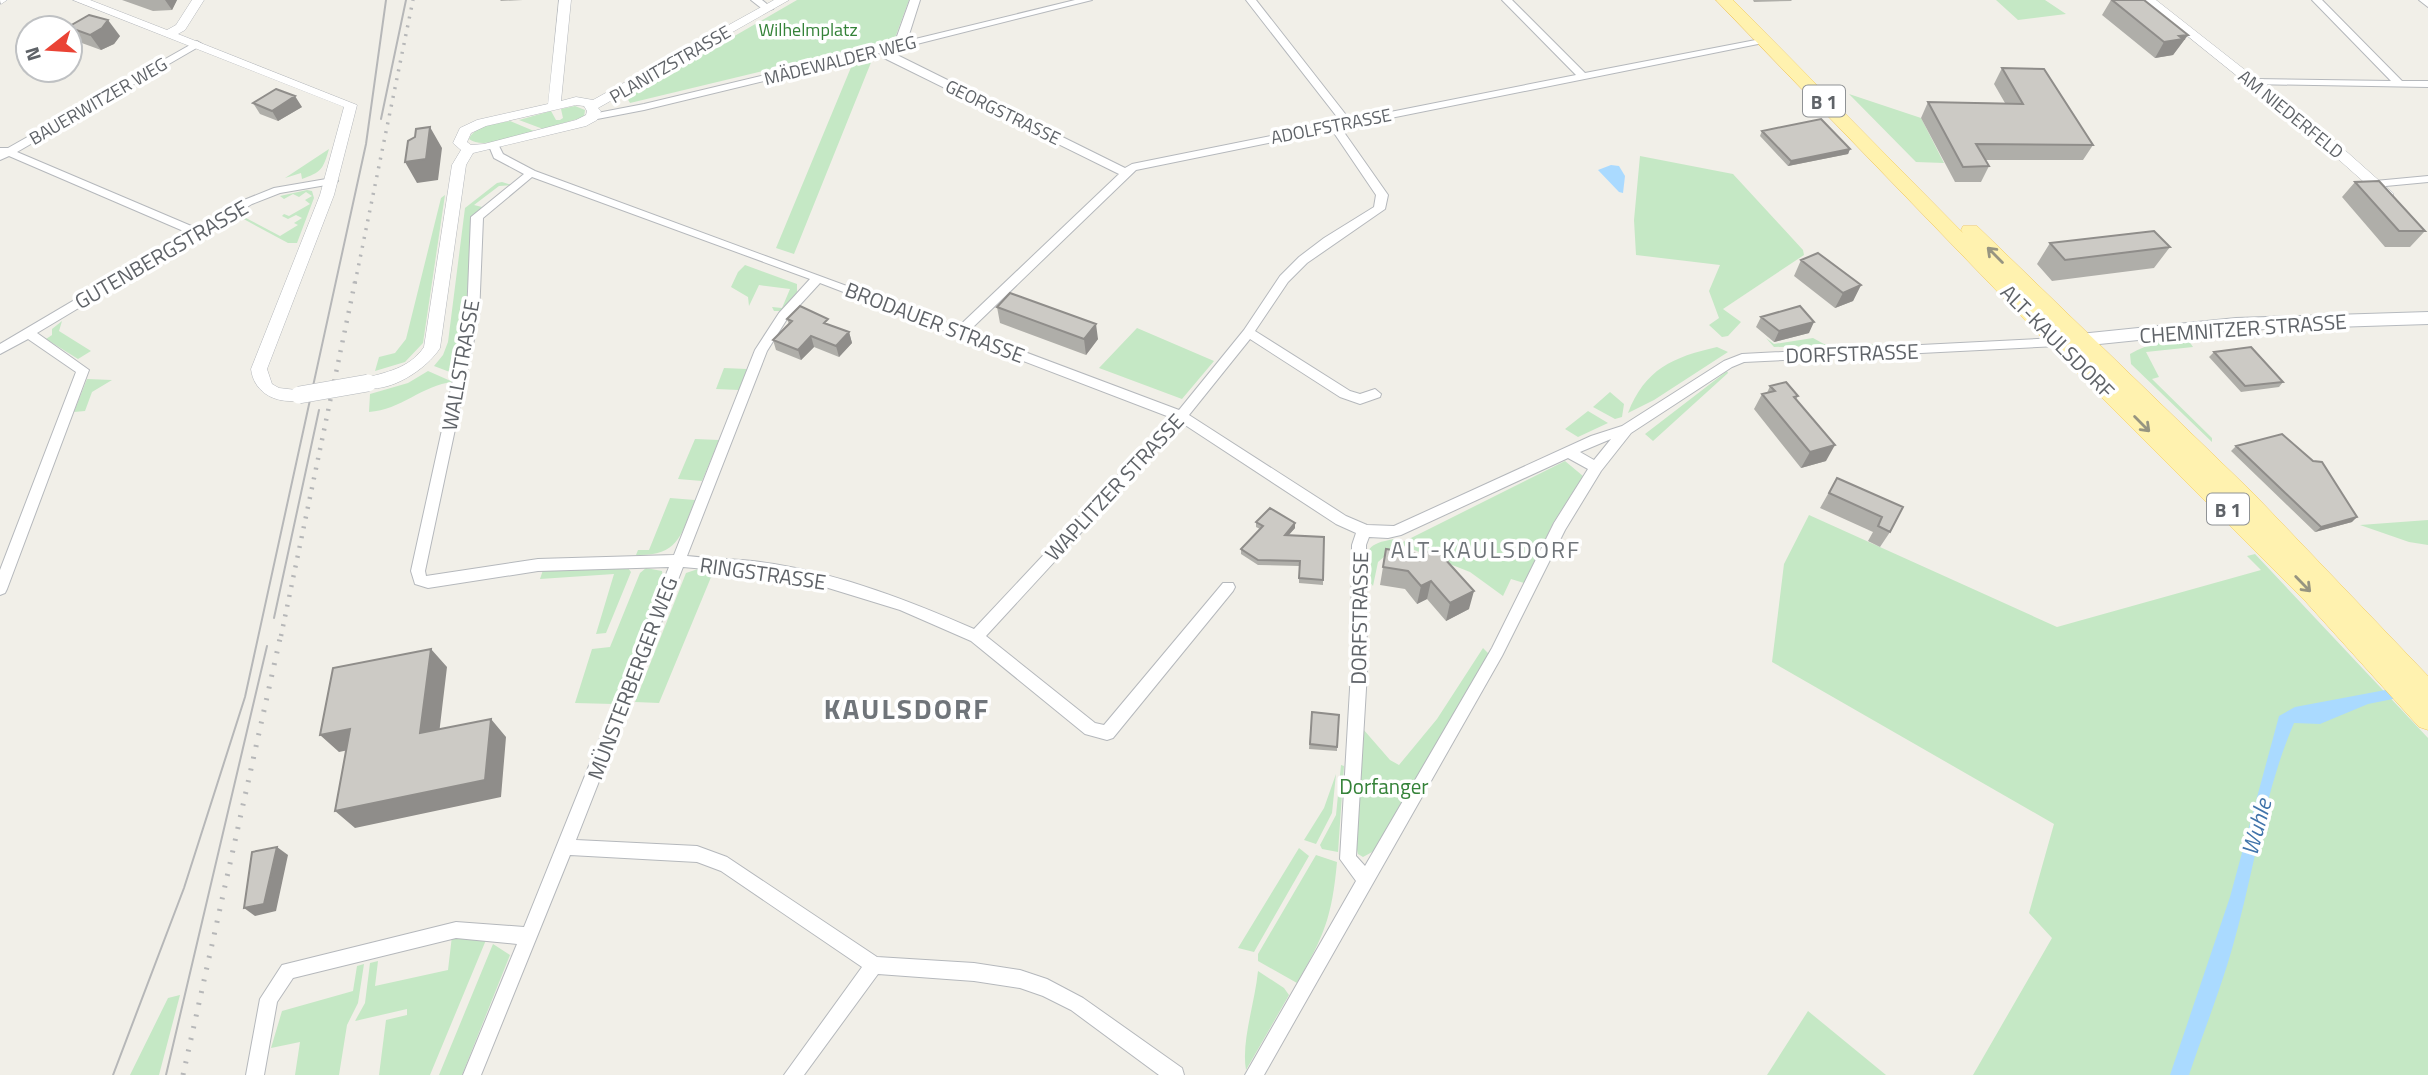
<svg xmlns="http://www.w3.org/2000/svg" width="2428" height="1075" font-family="'Titillium Web',sans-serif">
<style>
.green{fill:#c5e8c5}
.water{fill:#aadaff}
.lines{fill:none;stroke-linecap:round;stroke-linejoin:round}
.minor-casing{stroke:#b5b8bc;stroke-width:2}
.tertiary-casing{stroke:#b5b8bc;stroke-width:1}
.secondary-casing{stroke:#b6babf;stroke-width:2}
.primary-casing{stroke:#f2c960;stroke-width:1}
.minor{fill:#fff;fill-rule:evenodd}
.tertiary{fill:#fff;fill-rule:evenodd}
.secondary{fill:#fff;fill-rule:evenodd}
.primary{fill:#fff2af;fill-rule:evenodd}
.tram{stroke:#b6b7b8;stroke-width:2}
.rail-far2{stroke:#b6b7b8;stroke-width:3.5;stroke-dasharray:2 7;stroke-linecap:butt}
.rail-far1{stroke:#b6b7b8;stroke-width:4.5;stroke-dasharray:2 8;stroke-linecap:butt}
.rail{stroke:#b6b7b8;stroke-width:5;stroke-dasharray:2 10;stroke-linecap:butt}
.tertiary-bridge-casing{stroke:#b5b8bc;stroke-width:18;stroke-linecap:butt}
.tertiary-bridge{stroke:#fff;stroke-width:17}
.wall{fill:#afaea9}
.shaded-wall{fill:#8f8d8a}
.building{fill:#cccac5;stroke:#8f8d8a;stroke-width:2}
.oneway{stroke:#979581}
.labels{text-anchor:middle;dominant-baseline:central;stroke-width:7;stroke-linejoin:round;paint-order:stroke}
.far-park-label{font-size:18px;fill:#348238;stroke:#fff}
.far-street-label{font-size:18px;fill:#5f6368;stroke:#fff}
.shield{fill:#fff;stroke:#8f9295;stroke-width:2}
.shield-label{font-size:19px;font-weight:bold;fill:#5f6368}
.street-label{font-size:21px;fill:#5f6368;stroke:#fff}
.park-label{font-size:21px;fill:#348238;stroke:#fff}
.neighbourhood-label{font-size:23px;letter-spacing:2px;fill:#70757a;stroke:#fff}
.water-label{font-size:23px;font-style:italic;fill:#4174aa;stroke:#fff}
.district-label{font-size:28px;font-weight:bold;letter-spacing:2px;fill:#70757a;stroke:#fff}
</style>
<rect width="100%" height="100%" fill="#f1efe8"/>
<path class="green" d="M 797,0 L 909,0 L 895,38 L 891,40 L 630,103 L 627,98 Z
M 1996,0 L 2045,0 L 2066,14 L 2018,20 Z
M 872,60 L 794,254 L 776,248 L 852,65 Z
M 1849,94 L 1921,118 L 1944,163 L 1916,162 Z
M 575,106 L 585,110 L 584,117 L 543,129 L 519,120 L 551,111 L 556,120 L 560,120 L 563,118 L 561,109 Z
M 510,121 L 534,131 C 517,135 483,150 469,139 C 475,125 496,124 510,121 Z
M 329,149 C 323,170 321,172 302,179 L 301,173 L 285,178 Z
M 1640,156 L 1733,174 L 1803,250 L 1804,255 L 1723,309 L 1741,322 L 1728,336 L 1722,337 L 1709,325 L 1719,318 L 1709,291 L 1720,265 L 1636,255 L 1634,220 Z
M 502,182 L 512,185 L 499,186 L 474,205 L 482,207 L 471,222 L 466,320 L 462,350 L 455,374 L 434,366 L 443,355 L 448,342 L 465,208 L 497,183 Z
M 307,190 L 312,191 L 314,198 L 297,243 L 288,243 L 238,216 L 247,210 L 251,212 L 244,217 L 280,236 L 298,225 L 294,223 L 302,218 L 296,215 L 288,219 L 282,216 L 284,214 L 289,216 L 310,204 L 305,200 L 312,196 L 306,192 L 299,197 L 293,194 L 284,199 L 280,196 Z
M 445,195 L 423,343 L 405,362 L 375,371 L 379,357 L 395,353 L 406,339 L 441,198 Z
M 745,265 L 797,284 L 797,292 L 781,311 L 774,311 L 772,307 L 782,308 L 790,289 L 759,285 L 749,306 L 748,297 L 731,287 L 738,272 Z
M 62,321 L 59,331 L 91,351 L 78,359 L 46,339 L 52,335 L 52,329 Z
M 1137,328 L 1214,361 L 1182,399 L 1099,368 Z
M 1766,338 L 1774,344 L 1813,338 L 1824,344 L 1914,344 L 1774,347 Z
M 2187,338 L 2193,347 L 2146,352 L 2159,377 L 2152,379 L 2212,438 L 2212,442 L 2131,364 L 2130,354 C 2149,343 2166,341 2187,338 Z
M 1717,347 L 1728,352 L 1654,400 L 1628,413 C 1645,369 1673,357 1717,347 Z
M 724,368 L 747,369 L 739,390 L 716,389 Z
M 428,371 L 453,382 C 422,385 401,410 369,412 L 370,394 L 408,383 Z
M 1727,371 L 1728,373 L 1653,441 L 1645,434 Z
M 87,379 L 112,380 L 92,392 L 85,411 L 74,412 Z
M 1610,392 L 1624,404 L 1622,417 L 1615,419 L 1593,407 Z
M 1588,411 L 1608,423 L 1578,437 L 1565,429 Z
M 695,439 L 719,440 L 702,481 L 678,479 Z
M 1565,461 L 1583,476 L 1553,523 L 1524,583 L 1511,579 L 1503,596 L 1470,572 L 1399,544 L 1378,562 L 1373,586 L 1365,575 C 1366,548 1367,544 1394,539 L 1399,544 Z
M 670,498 L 695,500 C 681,534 680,556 636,555 L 638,550 L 649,550 Z
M 1809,515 L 2057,627 L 2261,570 L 2247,556 L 2255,554 L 2428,738 L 2428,1075 L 1973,1075 L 2052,938 L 2029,913 L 2054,824 L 1772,662 L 1784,564 Z
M 2428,520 L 2428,545 L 2409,542 L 2360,525 Z
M 628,568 L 631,572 L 606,633 L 596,634 L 614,574 L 540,579 L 543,570 Z
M 646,568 L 662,571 L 663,579 L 613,704 L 575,703 L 592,649 L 610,647 L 640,573 Z
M 698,569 L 714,570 L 659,703 L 635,702 L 686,573 Z
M 1483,648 L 1489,654 L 1374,851 L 1363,857 L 1358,854 L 1356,846 L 1363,729 L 1390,760 L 1399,765 L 1437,719 Z
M 1341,765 L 1344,766 L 1338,852 L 1322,849 L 1320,845 L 1336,815 Z
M 1336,774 L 1332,813 L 1316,844 L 1304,840 L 1324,808 Z
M 1299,848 L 1309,856 L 1254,952 L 1238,948 Z
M 1316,855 L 1337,862 C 1332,917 1324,936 1297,983 L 1258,961 L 1258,954 Z
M 452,936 L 486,940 L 430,1075 L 379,1075 L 386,1020 L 407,1015 L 407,1009 L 355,1021 L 365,1003 L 370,963 L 378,961 L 375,986 L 448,970 Z
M 493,944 L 510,955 L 462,1075 L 439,1075 Z
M 364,964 L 358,1003 L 347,1025 L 339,1075 L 295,1075 L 300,1042 L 271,1048 L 282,1011 L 353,991 L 357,966 Z
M 1258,971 L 1284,988 L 1289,995 L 1246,1070 C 1241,1041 1255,1003 1258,971 Z
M 180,995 L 159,1075 L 130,1075 L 168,998 Z
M 1808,1011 L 1886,1075 L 1767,1075 Z"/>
<path class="water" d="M 1611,165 L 1619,166 L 1625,176 L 1623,193 L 1619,192 L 1598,170 Z
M 2428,682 L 2428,692 L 2368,704 L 2320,724 L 2294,723 C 2263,795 2254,874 2232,949 C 2220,991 2203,1033 2189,1075 L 2170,1075 L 2230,897 L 2279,716 L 2295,707 Z"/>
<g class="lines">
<defs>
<path id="minor" d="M 751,0 L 762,0 L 773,9 L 765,11 Z
M 910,0 L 920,0 L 907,41 L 1075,0 L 1092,0 L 889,51 L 1125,168 L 1132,164 L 1341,122 L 1246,0 L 1256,0 L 1350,120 L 1576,75 L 1502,0 L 1512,0 L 1585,73 L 1766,38 L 1768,40 L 1763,43 L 1341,128 L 1388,195 L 1385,209 L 1307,263 L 1288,282 L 1255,331 L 1350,391 L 1360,394 L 1375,389 L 1381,394 L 1380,397 L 1360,404 L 1340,397 L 1250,339 L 1189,415 L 1346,516 L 1367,525 L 1394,526 L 1591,436 L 1622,426 L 1724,361 L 1742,354 L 2058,338 L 2064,342 L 2058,346 L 1744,362 L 1732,367 L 1631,433 L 1601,471 L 1565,530 L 1502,656 L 1264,1075 L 1245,1075 L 1356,881 L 1340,859 L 1351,672 L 1352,545 L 1356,533 L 1336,524 L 1182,423 L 986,636 L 1095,723 L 1104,725 L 1223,583 L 1233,583 L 1235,587 L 1233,591 L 1113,738 L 1107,740 L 1085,734 L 971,641 L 900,610 L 812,583 L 771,575 L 683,567 L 576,840 L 697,846 L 727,857 L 877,957 L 974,963 L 1020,970 L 1047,979 L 1083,998 L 1182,1068 L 1184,1075 L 1159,1075 L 1071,1010 L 1043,996 L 1020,988 L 974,981 L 878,974 L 804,1075 L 784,1075 L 862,967 L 721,871 L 697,862 L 570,855 L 481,1075 L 463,1075 L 517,944 L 456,938 L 293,978 L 277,1002 L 264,1075 L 246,1075 L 260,999 L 282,965 L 456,922 L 524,927 L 669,567 L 538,571 L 428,588 L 415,584 L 411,571 L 467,316 L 471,217 L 524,174 L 494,158 L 489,146 L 494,143 L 498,144 L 503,154 L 535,171 L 958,327 L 1119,174 L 884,58 L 880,53 L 644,110 L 592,120 L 587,117 L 592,114 L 644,104 L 898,43 L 896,39 ZM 1332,130 L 1376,195 L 1374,207 L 1324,238 L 1299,257 L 1280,276 L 1244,330 L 1179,410 L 969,331 L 1136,170 ZM 532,177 L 810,279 L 779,313 L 755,350 L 674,555 L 538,559 L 426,576 L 425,571 L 479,316 L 483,218 ZM 820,283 L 1172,418 L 974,629 C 910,601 843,575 774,564 C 746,559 716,559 687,556 L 767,351 L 787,319 ZM 1611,439 L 1594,460 L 1580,452 ZM 1568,458 L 1588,469 L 1554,523 L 1492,648 L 1365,866 L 1356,856 L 1367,672 L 1366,545 L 1369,537 L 1388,538 L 1401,535 Z
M 2312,0 L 2322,0 L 2402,81 L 2428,81 L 2428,87 L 2249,84 L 2249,80 L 2253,79 L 2391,81 Z
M 2419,0 L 2428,0 L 2428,7 Z
M 197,41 L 202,44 L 200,46 L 17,152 L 196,228 L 244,200 L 274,188 L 332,178 L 338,181 L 332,184 L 280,193 L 252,204 L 37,333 L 89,370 L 7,589 L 5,593 L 0,595 L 0,570 L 76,372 L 28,339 L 0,354 L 0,344 L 188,233 L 9,156 L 0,160 L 0,148 L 8,148 Z
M 2428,176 L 2428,182 L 2375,187 L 2369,184 L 2375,181 Z"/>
<path id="tertiary" d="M 0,0 L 7,0 L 1,4 Z
M 73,0 L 90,0 L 167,30 L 176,25 L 192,0 L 204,0 L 185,30 L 178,34 L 357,105 L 334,195 L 267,369 L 272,384 L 279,388 L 305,391 L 307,395 L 305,399 C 280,406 254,395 251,369 L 320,195 L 344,107 Z
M 559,0 L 571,0 L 561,101 L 576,97 L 593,100 L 774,0 L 789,0 L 598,108 L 601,111 L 597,120 L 586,126 L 473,153 L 466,165 L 440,348 C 427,369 388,395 362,387 L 360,383 L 362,379 C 386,372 409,369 424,347 L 452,165 L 461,150 L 453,143 L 460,128 L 477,120 L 548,104 ZM 576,105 L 584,106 L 587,111 L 586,115 L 576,120 L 484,144 L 471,145 L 467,142 L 471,133 L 486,126 Z
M 2143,0 L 2156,0 L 2329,136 L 2393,193 L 2393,199 L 2383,199 L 2319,142 Z"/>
<path id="secondary" d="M 2428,312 L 2428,324 L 2236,330 L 2070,347 L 2062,341 L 2070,335 L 2236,318 Z"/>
<path id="primary" d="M 1716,0 L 1733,0 L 1963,233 L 1961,230 L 1963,226 L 1977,226 L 2253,493 L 2428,676 L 2428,730 L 2419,727 L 2306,602 L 2051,347 Z"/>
</defs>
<use href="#minor" class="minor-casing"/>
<use href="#tertiary" class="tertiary-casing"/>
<use href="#secondary" class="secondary-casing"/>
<use href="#primary" class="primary-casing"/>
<use href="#minor" class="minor"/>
<use href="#tertiary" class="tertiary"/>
<use href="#secondary" class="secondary"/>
<use href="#primary" class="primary"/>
<path class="tram" d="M 381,119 L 406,0
M 274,618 L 319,410
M 113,1075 L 184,888 L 245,697 L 366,144 L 386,0
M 166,1075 L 267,646"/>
<path class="rail-far2" d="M 355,283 L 413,0"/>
<path class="rail-far1" d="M 281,636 L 355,282"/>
<path class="rail" d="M 183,1075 L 281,634"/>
<defs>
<path id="tertiary-bridge" d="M 299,395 L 368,383"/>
</defs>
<use href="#tertiary-bridge" class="tertiary-bridge-casing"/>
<use href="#tertiary-bridge" class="tertiary-bridge"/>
</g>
<path class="wall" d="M 122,0 L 177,0 L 172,10 L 153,11 Z
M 500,0 L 523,0 L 501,1 Z
M 1753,0 L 1792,0 L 1791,1 L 1754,2 Z
M 2111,0 L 2144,0 L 2188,35 L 2173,55 L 2155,58 L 2102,15 Z
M 68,27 L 120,36 L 114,44 L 101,50 L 79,42 L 70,30 L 70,28 Z
M 2002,68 L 2093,145 L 2083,160 L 1985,160 L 1989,166 L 1981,182 L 1955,182 L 1921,118 L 1928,102 L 2005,103 L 1994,84 Z
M 253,103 L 302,107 L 278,121 L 260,114 Z
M 1762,131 L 1850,149 L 1848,154 L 1788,166 L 1760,136 Z
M 2355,182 L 2425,231 L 2410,247 L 2385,247 L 2342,197 Z
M 2050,243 L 2170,247 L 2154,268 L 2052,281 L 2037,264 Z
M 1801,260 L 1861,285 L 1853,301 L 1835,308 L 1794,276 Z
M 997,307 L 1098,339 L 1086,355 L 1000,323 Z
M 1761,317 L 1809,333 L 1774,342 L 1756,327 Z
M 787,319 L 830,325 L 849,332 L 852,343 L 839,357 L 814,347 L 801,360 L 776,350 L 773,340 L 789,324 Z
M 2214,352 L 2283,382 L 2279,387 L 2241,392 L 2209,357 Z
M 1770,386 L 1798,396 L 1796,399 L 1826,461 L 1801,468 L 1754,409 L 1762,394 L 1767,393 Z
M 2236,446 L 2352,522 L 2315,532 L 2231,451 Z
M 1837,478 L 1903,507 L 1890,532 L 1880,547 L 1868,541 L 1873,532 L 1820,508 Z
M 1256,522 L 1295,523 L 1295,528 L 1289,535 L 1323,580 L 1323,585 L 1299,583 L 1299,566 L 1258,565 L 1241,554 L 1241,549 L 1260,529 L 1256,527 Z
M 1386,549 L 1469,609 L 1446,621 L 1427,599 L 1417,604 L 1405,589 L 1380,585 Z
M 1312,712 L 1337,747 L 1337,751 L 1309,749 Z"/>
<path class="shaded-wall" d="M 165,0 L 177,0 L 172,10 Z
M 108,20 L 120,36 L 114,44 L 101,50 L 90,35 Z
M 2188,35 L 2173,55 L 2155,58 L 2164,42 L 2179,36 Z
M 295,96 L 302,107 L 278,121 L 272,111 Z
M 430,127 L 442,148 L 438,180 L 417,183 L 405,162 Z
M 1850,149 L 1848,154 L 1788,166 L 1791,161 Z
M 1861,285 L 1853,301 L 1835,308 L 1843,293 Z
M 1814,322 L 1809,333 L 1774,342 L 1779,331 Z
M 1096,324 L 1098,339 L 1086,355 L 1084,339 Z
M 849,332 L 852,343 L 839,357 L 836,346 Z
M 811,336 L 814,347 L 801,360 L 798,350 Z
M 1835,445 L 1826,461 L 1801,468 L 1810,452 Z
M 2357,517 L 2352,522 L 2315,532 L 2321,527 Z
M 1295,523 L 1295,528 L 1284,540 L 1285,535 Z
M 1431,581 L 1427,599 L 1417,604 L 1421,586 Z
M 1474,591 L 1469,609 L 1446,621 L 1450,603 Z
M 431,649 L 447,667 L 437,751 L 420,733 Z
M 491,719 L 506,737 L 501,797 L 355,828 L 335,811 Z
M 350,729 L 368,746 L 339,752 L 320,735 Z
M 277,847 L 288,855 L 276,911 L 255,916 L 244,908 Z"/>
<path class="building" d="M 2112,0 L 2144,0 L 2188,35 L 2179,36 L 2183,39 L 2164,42 Z
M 89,15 L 108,20 L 102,28 L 90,35 L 68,27 Z
M 2002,68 L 2044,69 L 2093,145 L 1976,144 L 1989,166 L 1963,167 L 1928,102 L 2023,104 Z
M 276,89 L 295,96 L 272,111 L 253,103 Z
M 1821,119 L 1850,149 L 1791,161 L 1762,131 Z
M 430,127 L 426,159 L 405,162 L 408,141 L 415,137 L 416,129 Z
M 2379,181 L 2425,231 L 2399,231 L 2355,182 Z
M 2154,231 L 2170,247 L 2065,260 L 2050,243 Z
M 1818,253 L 1861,285 L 1843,293 L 1801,260 Z
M 1010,293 L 1096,324 L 1084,339 L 997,307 Z
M 800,306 L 828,319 L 824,323 L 849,332 L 836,346 L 811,336 L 798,350 L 773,340 L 792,321 L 787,319 Z
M 1800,306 L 1814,322 L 1779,331 L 1761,317 Z
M 2251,347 L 2283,382 L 2245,386 L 2214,352 Z
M 1786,382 L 1798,396 L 1794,397 L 1835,445 L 1810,452 L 1762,394 L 1775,391 L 1770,386 Z
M 2282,434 L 2313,461 L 2322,462 L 2357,517 L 2321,527 L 2236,446 Z
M 1837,478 L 1903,507 L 1890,532 L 1878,526 L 1882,517 L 1829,493 Z
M 1270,508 L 1295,523 L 1285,535 L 1324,537 L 1323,580 L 1299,578 L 1300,561 L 1258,560 L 1241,549 L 1263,526 L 1256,522 Z
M 1435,548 L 1474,591 L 1450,603 L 1431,581 L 1421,586 L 1408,571 L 1383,567 L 1386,549 L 1422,555 Z
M 431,649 L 420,733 L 491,719 L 485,780 L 335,811 L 350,729 L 320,735 L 333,668 Z
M 1312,712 L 1339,715 L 1337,747 L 1310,744 Z
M 277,847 L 264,904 L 244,908 L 252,852 Z"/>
<defs><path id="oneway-shaft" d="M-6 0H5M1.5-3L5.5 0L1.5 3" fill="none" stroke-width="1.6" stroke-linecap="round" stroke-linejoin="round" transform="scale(1.75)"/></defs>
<g class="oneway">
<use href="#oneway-shaft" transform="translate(1995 255) rotate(-135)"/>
<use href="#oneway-shaft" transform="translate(2142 424) rotate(45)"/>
<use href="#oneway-shaft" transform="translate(2303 584) rotate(46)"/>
</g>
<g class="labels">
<g class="far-park-label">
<text x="808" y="29">Wilhelmplatz</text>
</g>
<g class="far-street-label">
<text transform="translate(840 60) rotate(-14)">MÄDEWALDER WEG</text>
<text transform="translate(670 64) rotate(-30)">PLANITZSTRASSE</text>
<text transform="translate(98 101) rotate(-30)">BAUERWITZER WEG</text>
<text transform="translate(1003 112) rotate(26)">GEORGSTRASSE</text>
<text transform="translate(2291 114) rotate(39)">AM NIEDERFELD</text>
<text transform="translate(1331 126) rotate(-11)">ADOLFSTRASSE</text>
</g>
<g class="shield">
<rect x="1803" y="85.5" width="42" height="31" rx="5"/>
<rect x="2207" y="493.5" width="42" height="31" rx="5"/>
</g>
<g class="shield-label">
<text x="1824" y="101">B 1</text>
<text x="2228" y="509">B 1</text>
</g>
<g class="street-label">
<text transform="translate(161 254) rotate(-30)">GUTENBERGSTRASSE</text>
<text transform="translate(935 322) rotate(21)">BRODAUER STRASSE</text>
<text transform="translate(2243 328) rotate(-4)">CHEMNITZER STRASSE</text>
<text transform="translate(2058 341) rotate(45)">ALT-KAULSDORF</text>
<text transform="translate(1852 353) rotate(-2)">DORFSTRASSE</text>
<text transform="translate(460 365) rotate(-80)">WALLSTRASSE</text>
<text transform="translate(1114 487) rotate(-47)">WAPLITZER STRASSE</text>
<text transform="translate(763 573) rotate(8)">RINGSTRASSE</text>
<text transform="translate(1359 618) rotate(-89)">DORFSTRASSE</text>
<text transform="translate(632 678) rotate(-69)">MÜNSTERBERGER WEG</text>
</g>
<g class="park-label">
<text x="1384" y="786">Dorfanger</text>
</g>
<g class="neighbourhood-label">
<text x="1486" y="549">ALT-KAULSDORF</text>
</g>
<g class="water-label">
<text transform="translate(2256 827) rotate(-75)">Wuhle</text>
</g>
<g class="district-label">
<text x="907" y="708">KAULSDORF</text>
</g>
</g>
<g transform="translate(49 49) rotate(253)"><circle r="33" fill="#ffffff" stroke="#bfc1c3" stroke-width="2"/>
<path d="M0-5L12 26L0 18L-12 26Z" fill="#ea4335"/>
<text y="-10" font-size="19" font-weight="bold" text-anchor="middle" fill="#5f6368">N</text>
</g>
</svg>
